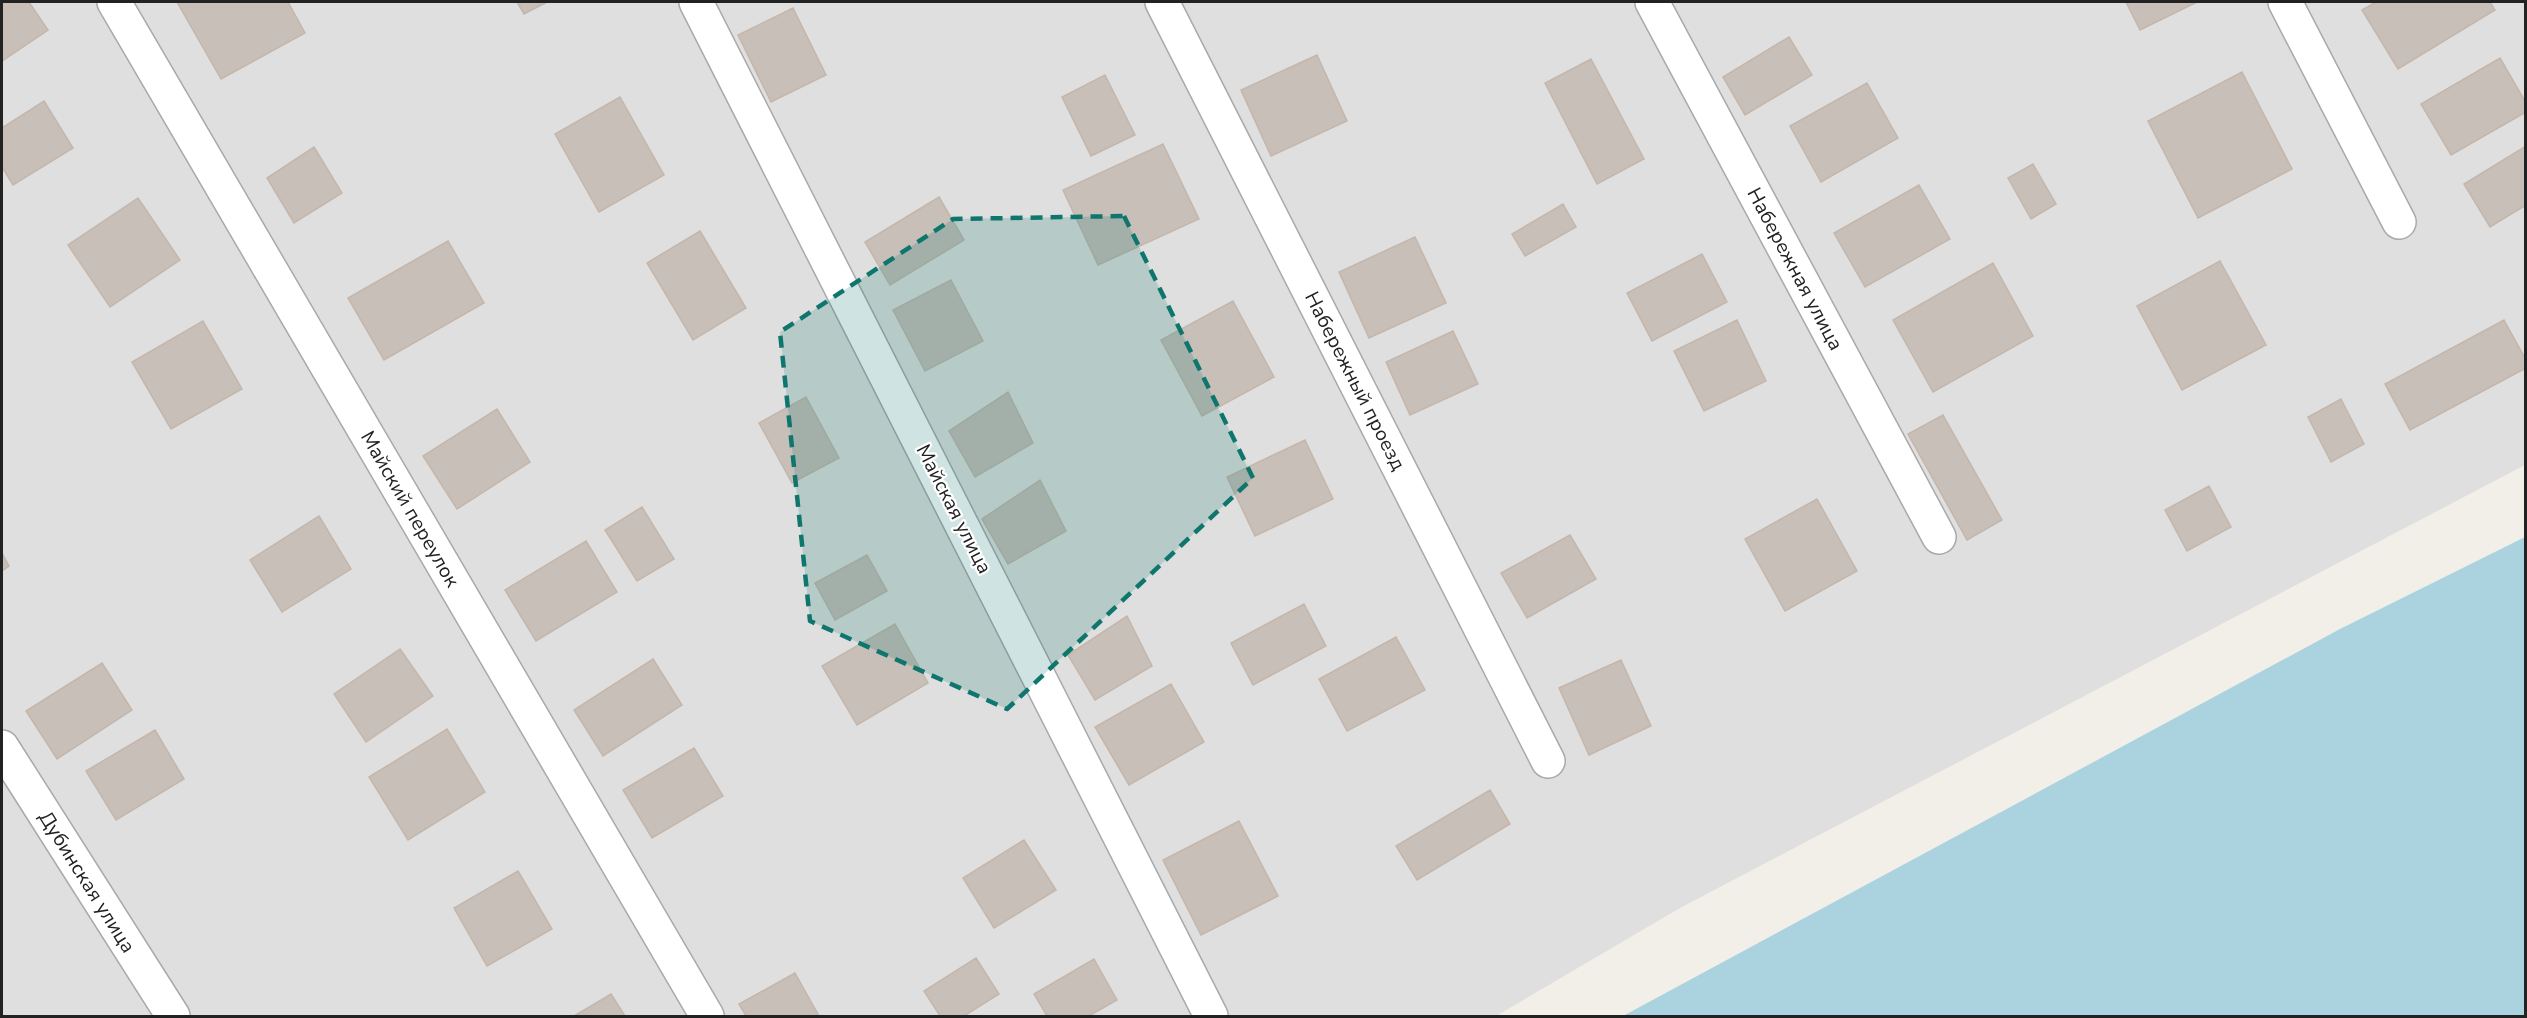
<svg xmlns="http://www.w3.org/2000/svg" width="2527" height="1018" font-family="'Nunito Sans',sans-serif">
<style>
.residential{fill:#e0dfdf}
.water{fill:#aad3df}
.building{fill:#c7bfb8;stroke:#c4b6ab;stroke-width:1.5}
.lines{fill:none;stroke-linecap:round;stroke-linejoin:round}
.minor-casing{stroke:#a9a9a9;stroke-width:36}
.minor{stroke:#fff;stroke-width:33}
.marked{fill:#0f766e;fill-opacity:0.2;stroke:#0f766e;stroke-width:4.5;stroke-dasharray:12 8;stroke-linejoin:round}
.labels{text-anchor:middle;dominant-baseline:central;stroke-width:4.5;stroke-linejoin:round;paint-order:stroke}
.street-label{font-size:20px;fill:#222;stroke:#fff}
</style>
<rect width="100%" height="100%" fill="#f2efe9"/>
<path class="residential" d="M 2,2 L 2525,2 L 2525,465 L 1680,908 L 1496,1016 L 2,1016 Z"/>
<path class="water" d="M 2525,537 L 2525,1016 L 1623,1016 L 2340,629 Z"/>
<path class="building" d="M 2,2 L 29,2 L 48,30 L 2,61 Z
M 177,2 L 288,2 L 305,33 L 221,79 Z
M 517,2 L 547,2 L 524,14 Z
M 2126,2 L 2197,2 L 2140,30 Z
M 2376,2 L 2490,2 L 2495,10 L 2398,69 L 2362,10 Z
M 793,8 L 826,75 L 771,102 L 738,35 Z
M 1789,37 L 1812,75 L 1745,115 L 1723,77 Z
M 1317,55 L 1347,121 L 1271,156 L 1241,90 Z
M 2500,58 L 2526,103 L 2526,112 L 2451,155 L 2421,104 Z
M 1591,59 L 1644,159 L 1597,184 L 1545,83 Z
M 2242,72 L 2292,169 L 2198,218 L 2148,121 Z
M 1105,75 L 1135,135 L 1091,156 L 1062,97 Z
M 1867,83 L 1898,138 L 1821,182 L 1790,126 Z
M 620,97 L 664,175 L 599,212 L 555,134 Z
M 44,101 L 73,148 L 13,185 L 2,167 L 2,128 Z
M 1163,144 L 1199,219 L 1098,265 L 1063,190 Z
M 2526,146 L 2526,205 L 2490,227 L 2464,184 Z
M 314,147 L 342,193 L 294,223 L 267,178 Z
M 2033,164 L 2056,204 L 2031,219 L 2008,178 Z
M 1919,185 L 1950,239 L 1865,287 L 1834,233 Z
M 939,197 L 964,240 L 890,285 L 865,242 Z
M 138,198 L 180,260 L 110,307 L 68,245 Z
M 1563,204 L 1576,227 L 1525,256 L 1512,234 Z
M 700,231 L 746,308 L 693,340 L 647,263 Z
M 1415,237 L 1446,303 L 1369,338 L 1339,272 Z
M 448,241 L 484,303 L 384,360 L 348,298 Z
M 1702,254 L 1727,302 L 1652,341 L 1627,293 Z
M 2220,261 L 2266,345 L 2182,390 L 2137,306 Z
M 1993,263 L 2033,336 L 1933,392 L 1893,320 Z
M 951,280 L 983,341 L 925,371 L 893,310 Z
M 1233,301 L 1274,377 L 1202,416 L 1161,340 Z
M 1737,320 L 1766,381 L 1704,411 L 1674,351 Z
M 2504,320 L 2526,360 L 2526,368 L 2410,430 L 2385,384 Z
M 203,321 L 242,389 L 171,429 L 132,362 Z
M 1453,331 L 1478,384 L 1410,415 L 1386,362 Z
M 1008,392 L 1033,443 L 975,477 L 949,431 Z
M 806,397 L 839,458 L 792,483 L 759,423 Z
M 2341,399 L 2364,444 L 2331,462 L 2308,417 Z
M 497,409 L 530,462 L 457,509 L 423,456 Z
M 1943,415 L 2002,520 L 1967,540 L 1908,434 Z
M 1305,440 L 1333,499 L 1255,536 L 1227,477 Z
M 1040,480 L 1066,531 L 1008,564 L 982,519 Z
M 2209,486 L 2231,527 L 2187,551 L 2165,510 Z
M 1817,499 L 1857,571 L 1785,611 L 1745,539 Z
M 642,507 L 674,559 L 637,581 L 605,530 Z
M 319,516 L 351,569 L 282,612 L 250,560 Z
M 1570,535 L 1596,579 L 1527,618 L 1501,573 Z
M 586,541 L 617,592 L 536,641 L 505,590 Z
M 2,553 L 9,566 L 2,571 Z
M 867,555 L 887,591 L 835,620 L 815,583 Z
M 1304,604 L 1326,646 L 1253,685 L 1231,643 Z
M 1127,616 L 1152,666 L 1095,700 L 1068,655 Z
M 895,624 L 928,683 L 857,725 L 822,666 Z
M 1396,637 L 1425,690 L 1347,731 L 1319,679 Z
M 400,649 L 433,696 L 366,742 L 334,694 Z
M 653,659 L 682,705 L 603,756 L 574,710 Z
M 1621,660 L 1651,726 L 1589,755 L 1559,688 Z
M 102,663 L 132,710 L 57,759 L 26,711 Z
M 1171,684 L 1204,742 L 1129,785 L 1095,727 Z
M 447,729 L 485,792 L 408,840 L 369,777 Z
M 155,730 L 184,779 L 116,820 L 86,771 Z
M 694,748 L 723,796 L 652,838 L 623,790 Z
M 1490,790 L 1510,824 L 1417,880 L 1396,846 Z
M 1239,821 L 1278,896 L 1201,935 L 1163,860 Z
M 1024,840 L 1056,890 L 994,928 L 963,878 Z
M 518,871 L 552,929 L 487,966 L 454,908 Z
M 976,958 L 999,994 L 964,1016 L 940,1016 L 924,991 Z
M 1094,959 L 1117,1000 L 1089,1016 L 1047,1016 L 1034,994 Z
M 795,973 L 819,1016 L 746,1016 L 739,1004 Z
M 611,994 L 625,1016 L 574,1016 Z"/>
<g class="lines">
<defs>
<path id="minor" d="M 114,2 L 707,1016
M 696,2 L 1211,1016
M 1162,2 L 1548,761
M 1652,2 L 1939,537
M 2285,2 L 2399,222
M 2,747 L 173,1016"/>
</defs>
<use href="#minor" class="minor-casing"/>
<use href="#minor" class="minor"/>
</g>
<path class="marked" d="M 1124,216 L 1253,478 L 1007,709 L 810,621 L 780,332 L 953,219 Z"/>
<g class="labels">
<g class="street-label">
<text transform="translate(1795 269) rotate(62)">Набережная улица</text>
<text transform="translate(1355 381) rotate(63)">Набережный проезд</text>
<text transform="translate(410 509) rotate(60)">Майский переулок</text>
<text transform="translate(954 509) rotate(63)">Майская улица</text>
<text transform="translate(87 882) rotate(58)">Дубинская улица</text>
</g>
</g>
<rect width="2527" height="1018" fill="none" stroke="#222222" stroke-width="6"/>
</svg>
